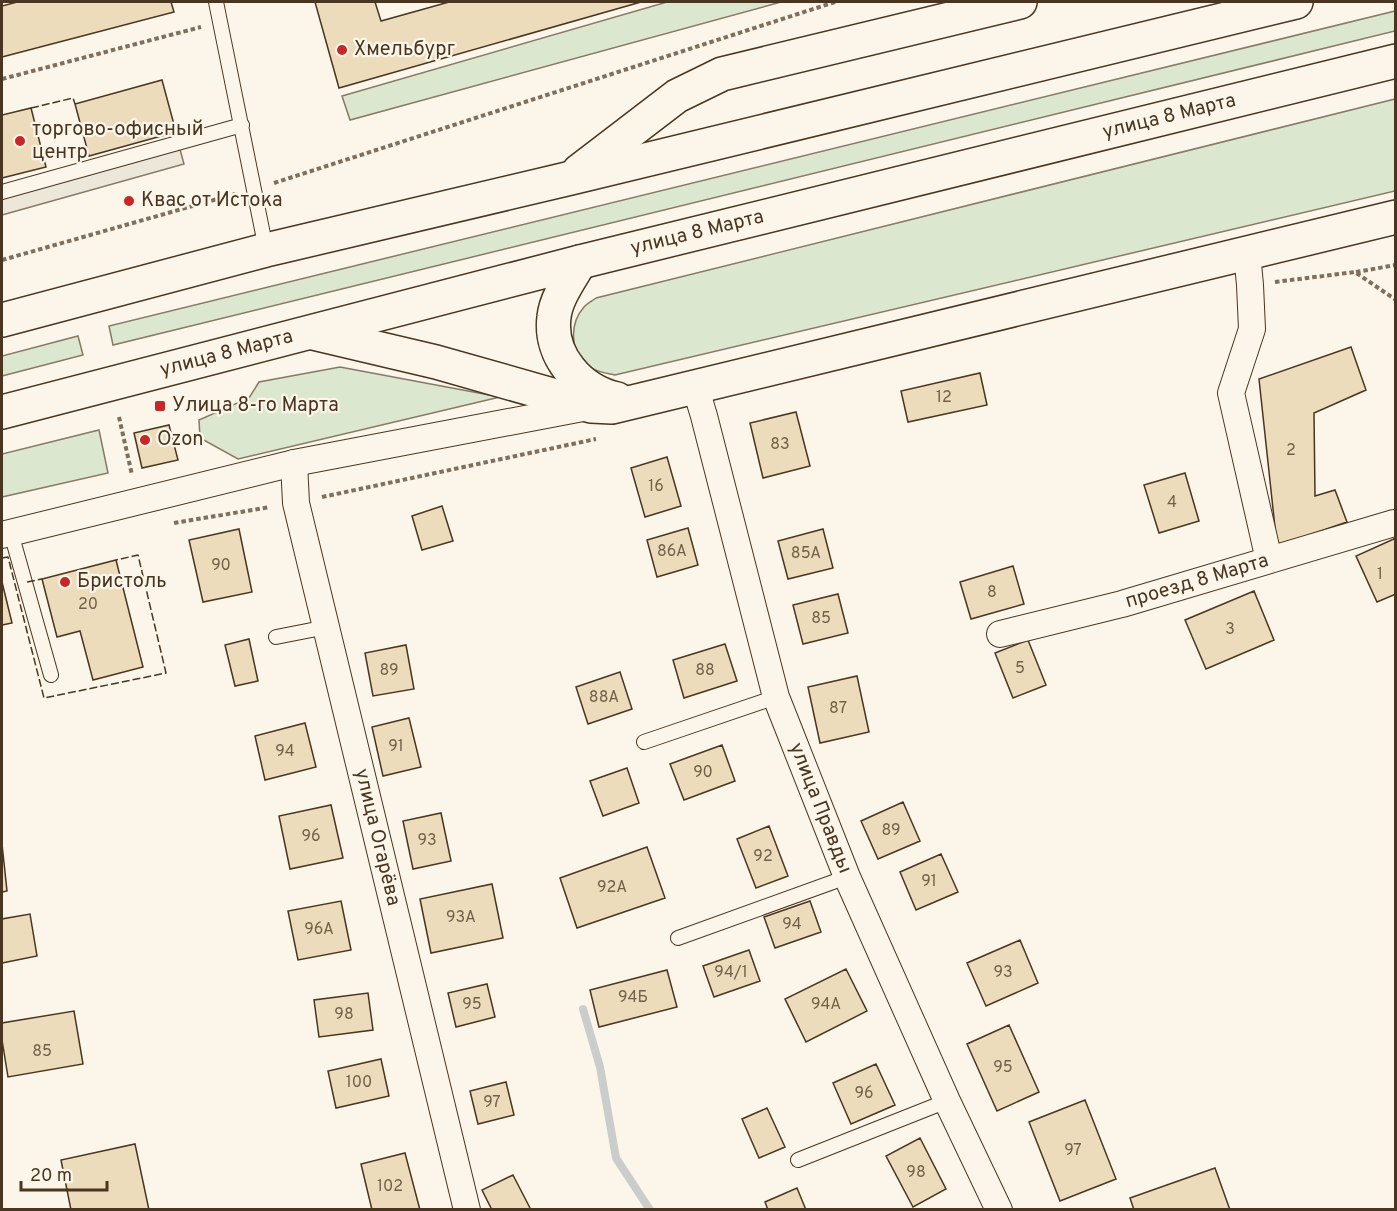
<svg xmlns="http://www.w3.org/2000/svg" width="1397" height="1211" font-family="Overpass,sans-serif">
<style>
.green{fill:#dce7d0;stroke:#887966;stroke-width:1.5}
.parking{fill:#ede7d9;stroke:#887966;stroke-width:1.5}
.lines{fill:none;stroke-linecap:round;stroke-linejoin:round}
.stream{stroke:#c9cecd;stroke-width:8}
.building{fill:#ecdcbc;stroke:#4a3520;stroke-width:1.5}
.lane-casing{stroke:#4a3520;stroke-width:16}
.street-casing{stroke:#4a3520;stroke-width:28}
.primary-casing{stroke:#4a3520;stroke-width:36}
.path{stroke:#7f6f5c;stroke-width:4;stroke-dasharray:4.5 3;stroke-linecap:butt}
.lane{stroke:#fbf6e9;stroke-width:14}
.street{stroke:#fbf6e9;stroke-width:26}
.primary{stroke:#fbf6e9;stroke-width:33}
.fence{stroke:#4a3520;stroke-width:1.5;stroke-dasharray:8 3;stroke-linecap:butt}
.poi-dot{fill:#c62828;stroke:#fbf6e9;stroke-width:2}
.labels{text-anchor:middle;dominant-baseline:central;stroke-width:4.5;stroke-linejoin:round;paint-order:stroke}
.number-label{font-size:16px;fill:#725f47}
.poi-label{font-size:20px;fill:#4a3520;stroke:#fbf6e9;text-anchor:start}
.street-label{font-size:20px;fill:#4a3520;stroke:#fbf6e9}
</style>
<rect width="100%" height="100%" fill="#fbf6e9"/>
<path class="green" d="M 667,2 L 781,2 L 350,120 L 342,96 Z
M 1395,11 L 1395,31 L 113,345 L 109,326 Z
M 1395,99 L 1395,191 L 615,375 C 606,373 596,372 588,366 C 570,352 569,324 584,307 C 587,303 592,301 596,298 Z
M 78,336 L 83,355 L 2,376 L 2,356 Z
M 340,367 L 500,397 L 238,459 L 200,438 L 199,420 L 249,398 L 259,382 Z
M 99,430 L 108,473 L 2,497 L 2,454 Z"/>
<path class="parking" d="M 178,142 L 184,164 L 2,215 L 2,192 Z"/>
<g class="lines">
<path class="stream" d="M 583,1009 L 600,1067 L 616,1158 L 650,1210"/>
</g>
<path class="building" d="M 17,2 L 171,2 L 174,12 L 2,57 L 2,6 Z
M 315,2 L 375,2 L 381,21 L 449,2 L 641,2 L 339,88 Z
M 162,80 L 176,132 L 89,156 L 75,104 Z
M 31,108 L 46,167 L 2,178 L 2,115 Z
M 1351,347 L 1366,390 L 1314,413 L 1315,496 L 1335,490 L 1347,522 L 1277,546 L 1259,379 Z
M 980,373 L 987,405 L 908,422 L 901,391 Z
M 796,412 L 810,466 L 763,478 L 750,423 Z
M 169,425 L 178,460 L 142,468 L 134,433 Z
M 667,457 L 681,506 L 645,517 L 631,468 Z
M 1185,473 L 1199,521 L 1159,533 L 1144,485 Z
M 442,506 L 453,541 L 422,550 L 412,516 Z
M 688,528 L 698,565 L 657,577 L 647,540 Z
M 239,529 L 252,592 L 203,602 L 189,540 Z
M 823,529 L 833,568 L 788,579 L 778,541 Z
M 1396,538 L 1396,594 L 1377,602 L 1356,556 Z
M 116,560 L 143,667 L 93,680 L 80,631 L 57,637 L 42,579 Z
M 1013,566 L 1024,604 L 971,619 L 960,582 Z
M 2,582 L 12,623 L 2,625 Z
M 1254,591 L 1274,640 L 1206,669 L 1185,620 Z
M 838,594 L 848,633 L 803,644 L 793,605 Z
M 249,639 L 258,681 L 235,686 L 225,645 Z
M 1028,640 L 1046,685 L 1013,698 L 995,653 Z
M 725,644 L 737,681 L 684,698 L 673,660 Z
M 406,645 L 414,689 L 373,696 L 365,653 Z
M 620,672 L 632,709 L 588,724 L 576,687 Z
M 857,676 L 869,732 L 820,743 L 808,687 Z
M 409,718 L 421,767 L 383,776 L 372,727 Z
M 305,723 L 316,767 L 265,780 L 255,736 Z
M 722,745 L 735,781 L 684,800 L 670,764 Z
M 627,768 L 639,803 L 603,816 L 590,781 Z
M 903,802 L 920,841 L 878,859 L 861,821 Z
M 331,805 L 343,858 L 290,869 L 279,816 Z
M 441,813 L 451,861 L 413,869 L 403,821 Z
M 769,826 L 788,876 L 756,888 L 737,839 Z
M 2,844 L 7,891 L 2,892 Z
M 647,847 L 665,898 L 577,928 L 560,878 Z
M 941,854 L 958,892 L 916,910 L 900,872 Z
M 492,884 L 503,938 L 431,953 L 420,899 Z
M 341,901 L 351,950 L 298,960 L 288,911 Z
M 810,901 L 821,932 L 775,948 L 764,917 Z
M 30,914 L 37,956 L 2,963 L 2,919 Z
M 1020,940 L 1038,983 L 986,1006 L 967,963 Z
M 749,950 L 760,981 L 714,997 L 703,966 Z
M 846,969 L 867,1011 L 806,1042 L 785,999 Z
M 667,970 L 677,1007 L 599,1027 L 590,990 Z
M 487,984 L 495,1017 L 456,1027 L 448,993 Z
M 368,993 L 373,1030 L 319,1037 L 314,1000 Z
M 74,1011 L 83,1064 L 8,1077 L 2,1040 L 2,1023 Z
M 1009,1025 L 1039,1092 L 997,1111 L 967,1044 Z
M 381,1059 L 389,1096 L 336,1108 L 328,1071 Z
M 876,1064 L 895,1105 L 851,1124 L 833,1083 Z
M 506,1082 L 514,1115 L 478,1124 L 470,1091 Z
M 1085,1100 L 1116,1179 L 1060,1201 L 1029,1122 Z
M 767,1108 L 785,1147 L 759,1158 L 742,1119 Z
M 920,1138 L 946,1189 L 913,1207 L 886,1156 Z
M 135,1144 L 149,1210 L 71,1210 L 61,1160 Z
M 405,1153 L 420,1210 L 372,1210 L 361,1164 Z
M 1215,1168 L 1230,1210 L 1134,1210 L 1130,1198 Z
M 513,1175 L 531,1210 L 492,1210 L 482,1190 Z
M 797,1188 L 806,1210 L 768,1210 L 765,1202 Z"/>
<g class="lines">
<defs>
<path id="lane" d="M 216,2 L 266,249
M 2,192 L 242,125
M 11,533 L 51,675
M 276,637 L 327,627
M 644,742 L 776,697
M 678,938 L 847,877
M 798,1160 L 947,1101"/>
<g id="street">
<path d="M 1247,253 L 1250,285 L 1252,329 L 1231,393 L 1269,560"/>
<path id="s1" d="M 695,386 L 704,416 L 776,697 L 847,877 L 947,1101 L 999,1210"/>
<path id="s2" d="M 294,463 L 296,503 L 467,1210"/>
<path d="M 2,535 L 294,463 L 588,407"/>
<path id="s3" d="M 1000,634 L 1122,604 L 1394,523"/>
</g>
<g id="primary">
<path d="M 579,171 L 677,96 L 722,74 L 1020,2"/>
<path d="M 580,262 C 570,279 556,298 554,317 C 549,356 580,391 617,399"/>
<path d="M 2,320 L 266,250 L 571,178 L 1296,2"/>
<path d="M 313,333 L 436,362 L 591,406 L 612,407 L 1396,217"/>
<path id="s4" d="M 2,412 L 580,262 L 1396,61"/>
</g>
</defs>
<use href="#lane" class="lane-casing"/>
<use href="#street" class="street-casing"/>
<use href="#primary" class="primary-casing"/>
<path class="path" d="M 2,79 L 201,27
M 274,183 L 835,2
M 2,260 L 235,194
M 1356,272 L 1396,265
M 1275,282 L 1355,272 L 1396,300
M 119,417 L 132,475
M 322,497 L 596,439
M 174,523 L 270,507"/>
<use href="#lane" class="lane"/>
<use href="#street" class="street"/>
<use href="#primary" class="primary"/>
<path class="fence" d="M 31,108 L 73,98 L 75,104
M 2,558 L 8,557 L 44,698 L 166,673 L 138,555 L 116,560
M 27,582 L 42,579"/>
</g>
<g class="poi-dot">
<circle cx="342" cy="50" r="6"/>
<circle cx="20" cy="141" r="6"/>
<circle cx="129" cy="201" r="6"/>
<rect x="154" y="400" width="12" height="12" rx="3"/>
<circle cx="145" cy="440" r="6"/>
<circle cx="65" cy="582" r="6"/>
</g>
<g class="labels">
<g class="number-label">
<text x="944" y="398">12</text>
<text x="780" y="445">83</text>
<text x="1291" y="451">2</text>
<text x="656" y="487">16</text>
<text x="1172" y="503">4</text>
<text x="672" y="552">86А</text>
<text x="806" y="554">85А</text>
<text x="221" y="566">90</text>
<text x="1380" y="575">1</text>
<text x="992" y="593">8</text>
<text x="88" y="605">20</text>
<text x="821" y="619">85</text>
<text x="1230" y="630">3</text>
<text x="1020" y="669">5</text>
<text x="389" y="671">89</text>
<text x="705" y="671">88</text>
<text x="604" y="698">88А</text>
<text x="838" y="709">87</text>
<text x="396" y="747">91</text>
<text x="285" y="752">94</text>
<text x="703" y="773">90</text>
<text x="891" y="831">89</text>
<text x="311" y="837">96</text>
<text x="427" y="841">93</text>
<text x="763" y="857">92</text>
<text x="929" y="882">91</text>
<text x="612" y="888">92А</text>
<text x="461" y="918">93А</text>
<text x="792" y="925">94</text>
<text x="319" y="930">96А</text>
<text x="731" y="973">94/1</text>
<text x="1003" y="973">93</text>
<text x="633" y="998">94Б</text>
<text x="472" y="1005">95</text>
<text x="826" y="1005">94А</text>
<text x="344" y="1015">98</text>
<text x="42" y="1052">85</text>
<text x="1003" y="1068">95</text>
<text x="359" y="1083">100</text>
<text x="864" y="1094">96</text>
<text x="492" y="1103">97</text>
<text x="1073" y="1151">97</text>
<text x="916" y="1173">98</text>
<text x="390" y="1187">102</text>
</g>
<g class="poi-label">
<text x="354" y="50">Хмельбург</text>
<text x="32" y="130">торгово-офисный<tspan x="32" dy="23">центр</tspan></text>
<text x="141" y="201">Квас от Истока</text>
<text x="172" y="406">Улица 8-го Марта</text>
<text x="157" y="440">Ozon</text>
<text x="77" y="582">Бристоль</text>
</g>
<g class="street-label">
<text stroke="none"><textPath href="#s4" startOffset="1204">улица 8 Марта</textPath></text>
<text stroke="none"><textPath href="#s4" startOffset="718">улица 8 Марта</textPath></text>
<text stroke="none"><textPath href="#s4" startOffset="232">улица 8 Марта</textPath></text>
<text stroke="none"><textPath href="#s3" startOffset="204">проезд 8 Марта</textPath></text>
<text stroke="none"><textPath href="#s1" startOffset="441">улица Правды</textPath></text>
<text stroke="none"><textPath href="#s2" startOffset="384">улица Огарёва</textPath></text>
</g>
</g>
<rect width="1397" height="1211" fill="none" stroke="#4a3520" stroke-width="6"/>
<path d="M21 1181v9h86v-9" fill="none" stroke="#4a3520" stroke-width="3"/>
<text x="30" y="1181" font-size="18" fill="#4a3520" stroke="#fbf6e9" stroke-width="4.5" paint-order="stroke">20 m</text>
</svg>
